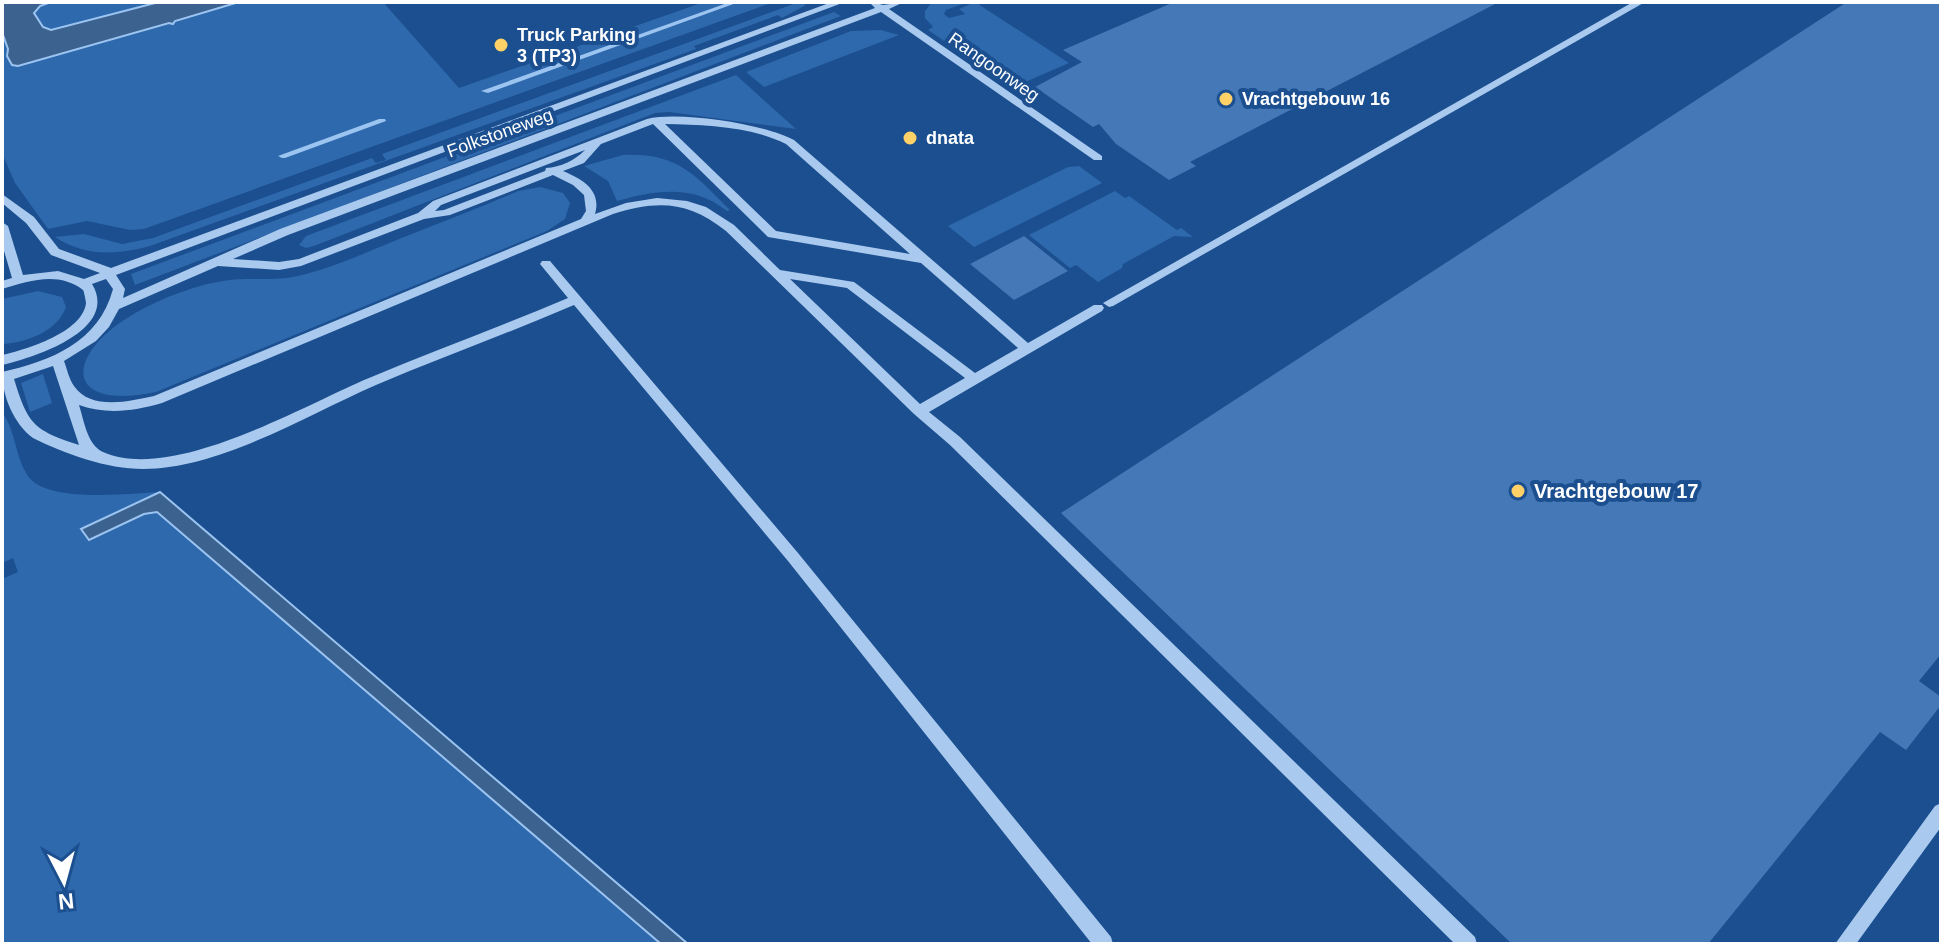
<svg xmlns="http://www.w3.org/2000/svg" width="1943" height="946" font-family="Helvetica,sans-serif">
<style>
.green{fill:#2e69ad}
.water{fill:#3c6290;stroke:#9cc4f0;stroke-width:2}
.lines{fill:none;stroke-linecap:round;stroke-linejoin:round}
.stream{fill:#9cc4f0;fill-rule:evenodd}
.building{fill:#4478b7}
.minor{fill:#a9c9ee;fill-rule:evenodd}
.poi-dot{fill:#ffd166;stroke:#1b4f8f;stroke-width:3}
.labels{text-anchor:middle;dominant-baseline:central;stroke-width:8;stroke-linejoin:round;paint-order:stroke}
.far-poi-label{font-size:18px;font-weight:bold;fill:#fff;stroke:#1b4f8f;text-anchor:start}
.far-street-label{font-size:18px;fill:#fff;stroke:#1b4f8f}
.poi-label{font-size:20px;font-weight:bold;fill:#fff;stroke:#1b4f8f;text-anchor:start}
</style>
<rect width="100%" height="100%" fill="#1b4f8f"/>
<path class="green" d="M 51,2 L 159,2 L 51,30 L 42,27 L 34,14 L 40,6 Z
M 239,2 L 383,2 L 459,88 L 704,2 L 774,2 L 144,229 L 130,230 L 87,221 L 48,229 L 15,183 L 2,153 L 2,33 L 8,49 L 7,56 L 18,66 L 169,23 L 173,24 L 174,21 Z
M 799,2 L 806,5 L 782,18 L 778,15 L 694,46 L 696,49 L 150,246 C 115,255 86,257 55,237 L 84,234 L 122,244 L 153,238 L 372,158 L 376,163 L 386,160 L 382,154 Z
M 932,2 L 968,2 L 946,10 L 944,14 L 949,18 L 965,14 L 959,9 L 975,2 L 1069,63 L 1023,83 L 1013,77 L 994,75 L 928,30 L 933,27 L 925,18 L 925,11 Z
M 834,12 L 841,16 L 135,285 L 131,274 Z
M 881,30 L 899,35 L 764,87 L 746,72 L 851,31 Z
M 736,75 L 796,129 L 669,112 L 655,113 L 314,246 L 306,248 L 299,245 L 306,236 Z
M 623,155 C 677,152 695,175 730,210 L 727,211 C 694,184 655,190 617,201 L 608,181 L 584,166 Z
M 1079,166 L 1102,183 L 974,247 L 948,226 L 1068,167 Z
M 540,187 L 563,193 L 570,203 L 565,219 L 547,231 L 156,392 C 60,412 65,352 137,312 C 164,297 198,284 229,280 C 254,277 278,282 302,275 C 335,267 367,252 399,239 C 439,223 479,208 518,191 Z
M 1115,191 L 1125,198 L 1129,196 L 1177,230 L 1181,228 L 1193,237 L 1174,236 L 1123,264 L 1122,268 L 1098,282 L 1076,265 L 1070,268 L 1029,235 Z
M 38,291 L 62,297 L 66,307 C 58,331 26,343 2,344 L 2,299 Z
M 43,374 L 52,403 L 30,412 L 21,383 Z
M 2,412 C 16,431 15,457 28,476 C 48,504 129,493 160,492 L 81,529 L 88,539 L 144,514 L 157,512 L 661,944 L 2,944 L 2,579 L 18,572 L 13,558 L 2,563 Z"/>
<path class="water" d="M 2,2 L 51,2 L 40,6 L 34,13 L 43,27 L 51,30 L 159,2 L 239,2 L 175,21 L 173,24 L 169,23 L 18,66 L 12,65 L 7,56 L 8,49 L 2,32 Z
M 160,492 L 688,944 L 661,944 L 157,512 L 144,514 L 89,540 L 81,529 Z"/>
<g class="lines">
<path class="stream" d="M 730,2 L 739,2 L 488,93 L 481,91 Z
M 379,119 L 385,119 L 386,121 L 285,158 L 282,158 L 278,156 Z"/>
</g>
<path class="building" d="M 1174,2 L 1499,2 L 1190,162 L 1196,166 L 1169,180 L 1116,144 L 1099,124 L 1093,127 L 1035,87 L 1082,62 L 1063,50 Z
M 1847,2 L 1941,2 L 1941,654 L 1919,681 L 1941,697 L 1941,705 L 1906,750 L 1880,732 L 1708,944 L 1512,944 L 1061,513 Z
M 1024,236 L 1068,271 L 1014,300 L 970,264 Z"/>
<g class="lines">
<path class="minor" d="M 832,2 L 845,2 L 116,275 L 125,289 L 123,298 L 280,229 L 875,8 L 871,4 L 873,2 L 883,5 L 904,2 L 889,9 L 1102,156 L 1102,160 L 1094,160 L 881,12 L 288,235 L 233,259 L 279,262 L 299,259 L 418,213 L 433,201 L 647,119 C 680,111 764,124 794,140 L 1028,343 L 1094,305 L 1102,305 L 1104,308 L 1102,311 L 929,412 L 960,437 L 1475,937 L 1477,944 L 1455,944 L 950,445 L 914,414 L 726,231 C 688,201 658,200 613,214 L 162,403 C 134,411 107,415 79,405 C 84,420 87,445 103,452 C 173,483 304,405 369,378 C 435,350 502,326 568,298 L 540,264 L 542,261 L 550,261 L 798,553 L 1111,937 L 1113,944 L 1092,944 L 788,561 L 574,305 C 509,333 442,357 376,385 C 307,415 220,469 143,469 C 107,469 65,454 33,438 C 14,424 2,396 2,372 C 51,361 99,342 113,289 L 106,279 L 92,284 C 120,330 33,358 2,365 L 2,355 C 26,350 83,332 86,303 C 86,302 84,291 83,290 C 58,271 29,281 2,289 L 2,281 L 12,278 L 2,244 L 2,222 L 8,226 L 23,275 L 58,271 L 84,279 L 100,273 L 51,255 L 26,223 L 2,203 L 2,194 L 34,217 L 59,249 L 111,268 ZM 653,124 L 768,237 L 921,263 L 1018,348 L 975,373 L 854,282 L 780,270 L 734,225 L 706,207 L 687,201 L 657,198 L 626,203 L 595,214 C 602,190 582,179 563,171 L 584,163 L 601,144 ZM 665,124 C 704,125 750,126 786,144 L 910,254 L 776,231 ZM 585,150 C 574,161 561,167 546,168 L 545,171 L 444,210 L 435,211 L 441,205 ZM 553,175 L 573,185 L 584,195 L 586,211 L 581,219 L 154,396 C 130,401 91,411 74,386 C 69,379 67,369 64,361 L 96,341 L 109,327 L 119,309 L 218,266 L 279,270 L 301,266 L 424,219 L 450,215 ZM 790,279 L 847,288 L 965,378 L 920,404 ZM 53,366 L 79,445 C 33,430 28,424 14,379 Z
M 1633,2 L 1645,2 L 1113,306 L 1109,307 L 1103,303 Z
M 1941,803 L 1941,827 L 1856,944 L 1835,944 L 1935,806 Z"/>
</g>
<g class="poi-dot">
<circle cx="501" cy="45" r="8"/>
<circle cx="1226" cy="99" r="8"/>
<circle cx="910" cy="138" r="8"/>
<circle cx="1518" cy="491" r="8"/>
</g>
<g class="labels">
<g class="far-poi-label">
<text x="517" y="35">Truck Parking<tspan x="517" dy="21">3 (TP3)</tspan></text>
<text x="1242" y="99">Vrachtgebouw 16</text>
<text x="926" y="138">dnata</text>
</g>
<g class="far-street-label">
<text transform="translate(994 67) rotate(35)">Rangoonweg</text>
<text transform="translate(500 133) rotate(-20)">Folkstoneweg</text>
</g>
<g class="poi-label">
<text x="1534" y="491">Vrachtgebouw 17</text>
</g>
</g>
<rect width="1943" height="946" fill="none" stroke="#ffffff" stroke-width="8"/>
<g transform="translate(64 882) rotate(174)" stroke="#1b4f8f" stroke-width="6" paint-order="stroke">
<path d="M0-6L14 30L0 20L-14 30Z" fill="#ffffff"/>
<text y="-12" font-size="22" font-weight="bold" text-anchor="middle" fill="#ffffff">N</text>
</g>
</svg>
